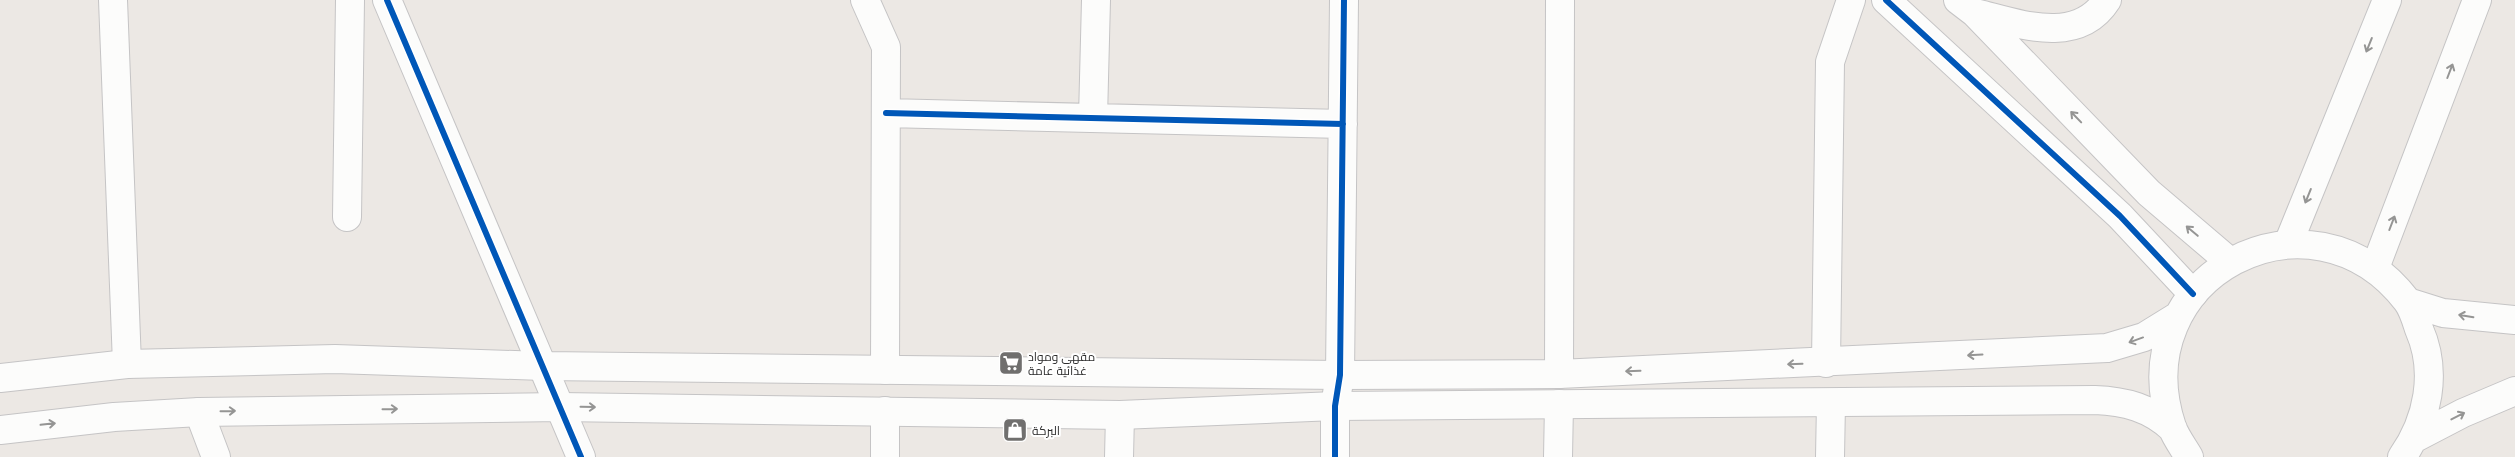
<svg xmlns="http://www.w3.org/2000/svg" width="2515" height="457" font-family="'Noto Sans',Cairo,sans-serif">
<style>
.lines{fill:none;stroke-linecap:round;stroke-linejoin:round}
.minor-casing{stroke:#c5c4c5;stroke-width:30}
.secondary-casing{stroke:#c5c4c5;stroke-width:30}
.minor{stroke:#fcfcfb;stroke-width:28}
.secondary{stroke:#fcfcfb;stroke-width:28}
.cycleway-casing{stroke:#fff;stroke-width:9}
.cycleway{stroke:#0057b8;stroke-width:6}
.oneway{stroke:#959594}
.labels{text-anchor:middle;dominant-baseline:central;stroke-width:4;stroke-linejoin:round;paint-order:stroke}
.poi-label{font-size:12px;fill:#2e2e2e;stroke:#fff;text-anchor:start}
</style>
<rect width="100%" height="100%" fill="#ece8e4"/>
<g class="lines">
<defs>
<path id="minor" d="M 113,0 L 127,364
M 387,0 L 581,457
M 865,0 L 886,47 L 885,370
M 1886,0 L 2120,216 L 2193,294
M 1958,0 L 1975,13 L 2149,193 L 2230,262
M 1975,13 C 2017,23 2077,47 2107,0
M 886,113 L 1343,124
M 1093,118 L 1096,0
M 347,217 L 350,0
M 2288,244 L 2387,0
M 2375,268 L 2477,0
M 1826,363 L 1830,62 L 1851,0
M 1559,374 L 1560,0
M 199,412 L 216,457
M 885,457 L 885,411
M 1119,457 L 1120,415
M 1335,457 L 1335,406 L 1340,375 L 1344,0
M 1558,457 L 1559,404
M 1830,457 L 1831,403"/>
<path id="secondary" d="M 2408,302 L 2443,313 L 2515,320
M 0,378 L 127,364 L 335,359 L 543,366 L 1340,375 L 1559,374 L 2107,348 L 2144,337 L 2178,316
M 0,430 L 114,417 L 199,412 L 560,407 L 1120,415 L 1335,406 L 2095,400 C 2125,401 2151,408 2173,429
M 2415,438 L 2463,413 L 2515,391
M 2189,457 C 2184,448 2176,438 2172,427 C 2121,276 2311,176 2407,301 C 2413,309 2416,320 2419,329 C 2438,372 2428,420 2402,457"/>
</defs>
<use href="#minor" class="minor-casing"/>
<use href="#secondary" class="secondary-casing"/>
<use href="#minor" class="minor"/>
<use href="#secondary" class="secondary"/>
<defs>
<path id="cycleway" d="M 387,0 L 581,457
M 1886,0 L 2120,216 L 2193,294
M 886,113 L 1343,124
M 1335,457 L 1335,406 L 1340,375 L 1344,0"/>
</defs>
<use href="#cycleway" class="cycleway-casing"/>
<use href="#cycleway" class="cycleway"/>
</g>
<defs><path id="oneway-shaft" d="M-6 0H5M1.5-3L5.5 0L1.5 3" fill="none" stroke-width="1.6" stroke-linecap="round" stroke-linejoin="round" transform="scale(1.25)"/></defs>
<g class="oneway">
<use href="#oneway-shaft" transform="translate(2369 45) rotate(112)"/>
<use href="#oneway-shaft" transform="translate(2450 71) rotate(-69)"/>
<use href="#oneway-shaft" transform="translate(2076 117) rotate(-134)"/>
<use href="#oneway-shaft" transform="translate(2308 196) rotate(112)"/>
<use href="#oneway-shaft" transform="translate(2392 223) rotate(-69)"/>
<use href="#oneway-shaft" transform="translate(2192 231) rotate(-140)"/>
<use href="#oneway-shaft" transform="translate(2466 316) rotate(-171)"/>
<use href="#oneway-shaft" transform="translate(2136 340) rotate(160)"/>
<use href="#oneway-shaft" transform="translate(1975 355) rotate(177)"/>
<use href="#oneway-shaft" transform="translate(1795 364) rotate(178)"/>
<use href="#oneway-shaft" transform="translate(1633 371) rotate(178)"/>
<use href="#oneway-shaft" transform="translate(588 407) rotate(1)"/>
<use href="#oneway-shaft" transform="translate(390 409) rotate(-1)"/>
<use href="#oneway-shaft" transform="translate(228 411) rotate(-1)"/>
<use href="#oneway-shaft" transform="translate(2458 416) rotate(-27)"/>
<use href="#oneway-shaft" transform="translate(48 424) rotate(-6)"/>
</g>
<defs>
<symbol id="supermarket-square" viewBox="-11 -11 22 22"><rect x="-9" y="-9" width="18" height="18" rx="4" fill="#706f6e" stroke="#fff"/><path d="M-6-5.5h2.5l.6 2H6L4.5 2H-2.5L-4.4-4H-6ZM-1.5 3.2a1.3 1.3 0 1 0 .1 0ZM3 3.2a1.3 1.3 0 1 0 .1 0Z" fill="#fff"/></symbol>
<symbol id="shop-square" viewBox="-11 -11 22 22"><rect x="-9" y="-9" width="18" height="18" rx="4" fill="#706f6e" stroke="#fff"/><path d="M-5-2.5h2.3a2.7 3.5 0 0 1 5.4 0H5L5.5 6h-11ZM-1.5-2.5h3a1.5 2.3 0 0 0-3 0Z" fill="#fff"/></symbol>
</defs>
<g fill-rule="evenodd">
<use href="#supermarket-square" x="997" y="349" width="28" height="28"/>
<use href="#shop-square" x="1001" y="416" width="28" height="28"/>
</g>
<g class="labels">
<g class="poi-label">
<text x="1028" y="356">مقهى ومواد<tspan x="1028" dy="14">غذائية عامة</tspan></text>
<text x="1032" y="430">البركة</text>
</g>
</g>
</svg>
